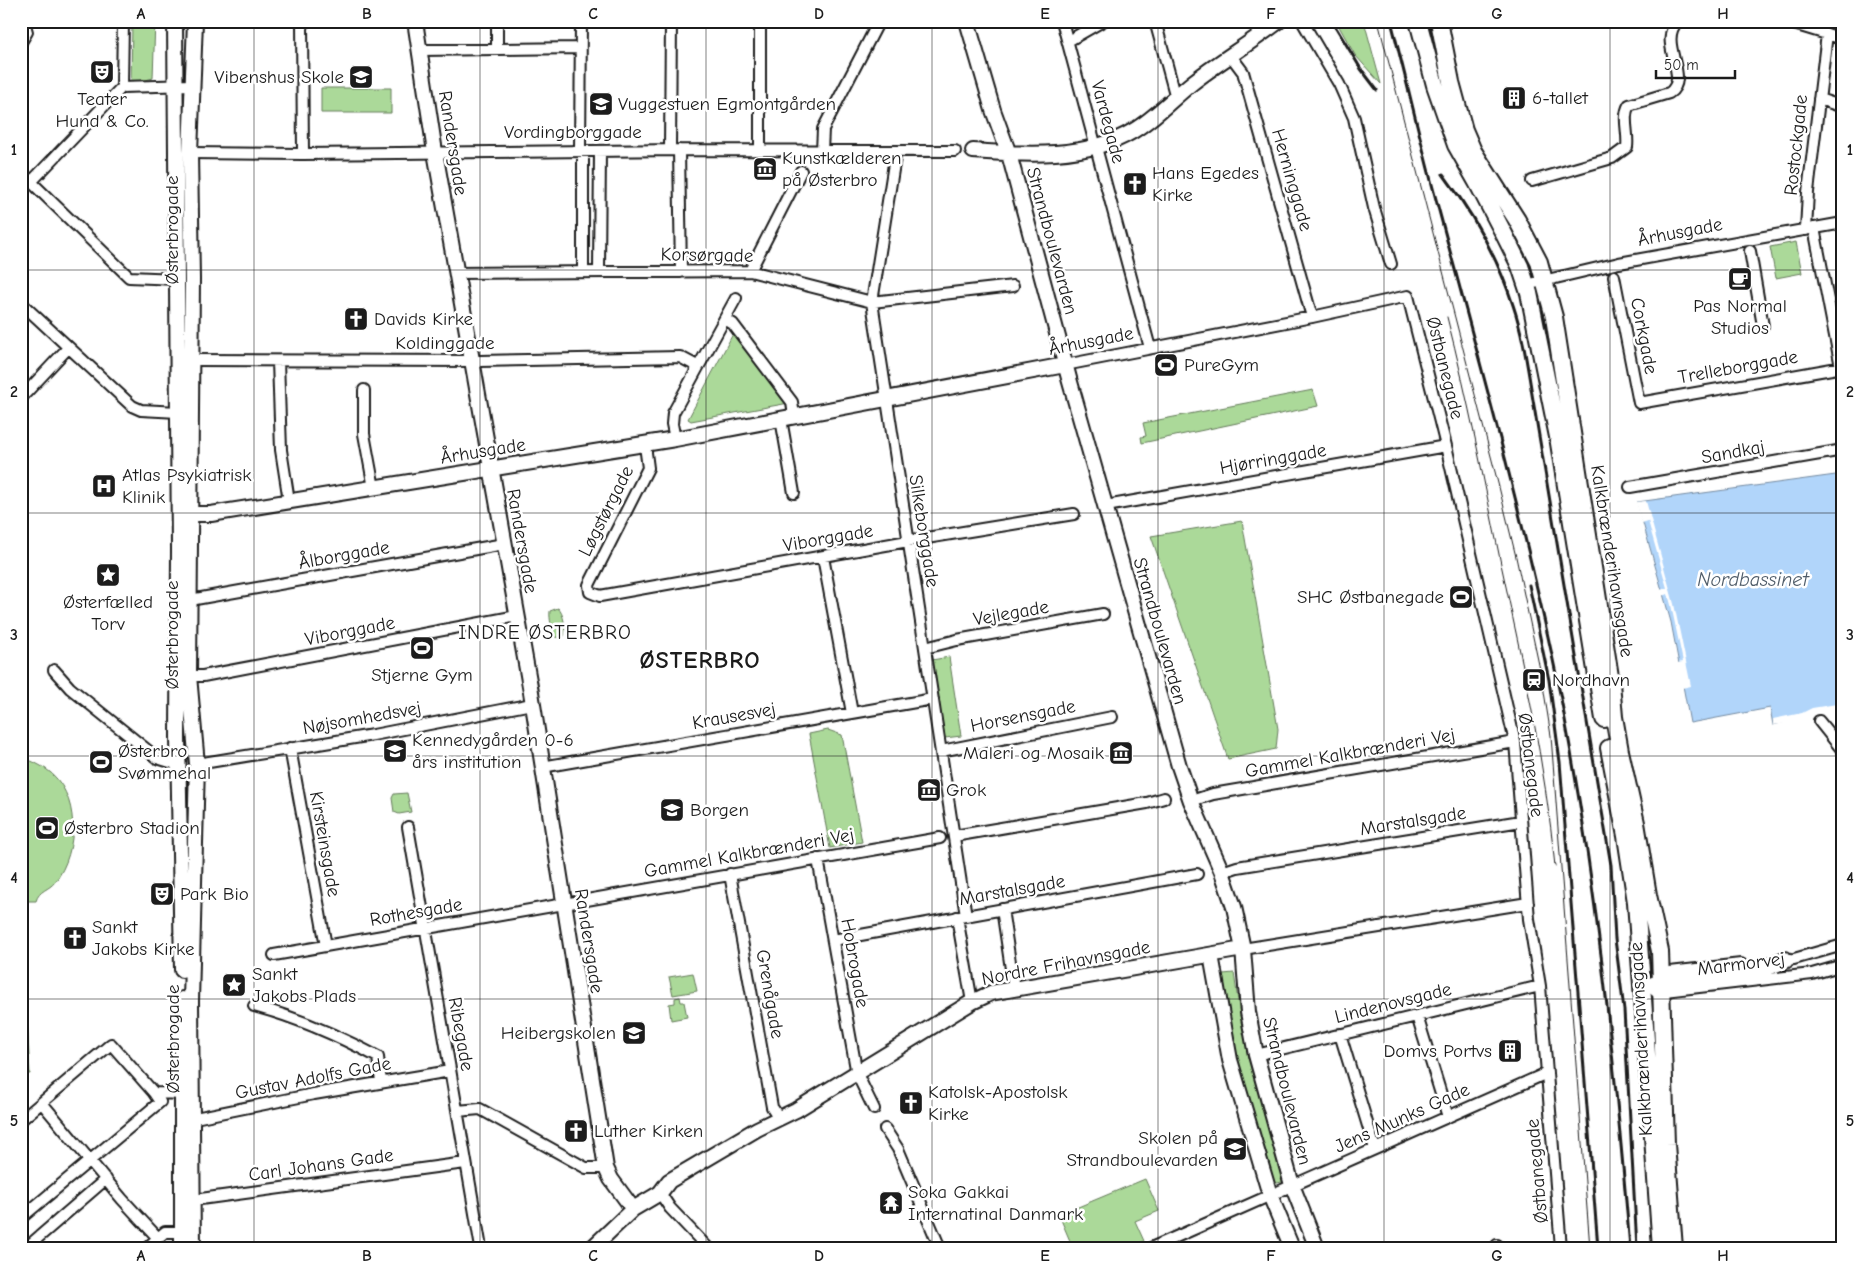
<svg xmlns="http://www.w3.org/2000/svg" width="1864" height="1269" font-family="'Comic Neue',sans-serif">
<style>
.green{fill:#abd999;stroke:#647a5a}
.water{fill:#b1d5fa;stroke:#758ba1}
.pier{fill:#fff}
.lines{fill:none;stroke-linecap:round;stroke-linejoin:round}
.street-casing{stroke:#1c1c1c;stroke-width:14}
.secondary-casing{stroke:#1c1c1c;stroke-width:18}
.primary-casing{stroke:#1c1c1c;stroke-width:20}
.street{stroke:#fff;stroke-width:10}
.secondary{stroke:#fff;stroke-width:14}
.primary{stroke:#fff;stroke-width:16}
.tram{stroke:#1c1c1c;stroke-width:1}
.rail{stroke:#1c1c1c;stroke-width:3}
.grid{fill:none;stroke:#1c1c1c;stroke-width:1;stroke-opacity:0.55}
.labels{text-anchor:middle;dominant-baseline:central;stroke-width:5;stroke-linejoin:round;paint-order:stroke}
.poi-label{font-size:19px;fill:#1c1c1c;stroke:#fff;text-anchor:start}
.street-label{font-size:19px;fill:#1c1c1c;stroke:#fff}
.water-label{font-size:20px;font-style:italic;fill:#505d6a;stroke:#fff}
.neighbourhood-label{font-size:20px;letter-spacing:1px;fill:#1c1c1c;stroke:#fff}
.district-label{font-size:24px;font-weight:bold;letter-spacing:1px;fill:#1c1c1c;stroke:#fff}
.neatline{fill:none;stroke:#1c1c1c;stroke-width:2}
.grid-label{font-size:16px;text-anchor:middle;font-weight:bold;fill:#1c1c1c}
</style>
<rect width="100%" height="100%" fill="#fff"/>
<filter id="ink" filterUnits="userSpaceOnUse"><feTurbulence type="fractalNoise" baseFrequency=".02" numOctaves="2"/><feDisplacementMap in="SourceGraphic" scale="10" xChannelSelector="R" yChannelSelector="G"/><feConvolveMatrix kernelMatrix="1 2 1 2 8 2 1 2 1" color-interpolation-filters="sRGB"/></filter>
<g filter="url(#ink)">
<path class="green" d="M 132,21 L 155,21 L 153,78 L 131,84 Z
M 1336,21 L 1364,21 L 1381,84 L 1355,55 Z
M 321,88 L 391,88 L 391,113 L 321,113 Z
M 1796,242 L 1802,273 L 1776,278 L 1770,247 Z
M 735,330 L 789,403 L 691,421 L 688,419 Z
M 1313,390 L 1318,406 L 1142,443 L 1141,437 L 1146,436 L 1143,423 Z
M 1242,521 L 1278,729 L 1276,749 L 1228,759 L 1151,536 Z
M 558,608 C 564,614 566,628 564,636 L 561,638 L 555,637 C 552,630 549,619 550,611 Z
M 949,657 L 961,736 L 945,738 L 932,660 Z
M 828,730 L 842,735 L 862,842 L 830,848 L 809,734 Z
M 21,757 C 30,760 38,764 46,769 C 81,793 79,851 55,882 C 49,890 39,890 36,901 L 21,901 Z
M 407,793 L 411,812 L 399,814 L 394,812 L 392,798 L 394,794 Z
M 693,973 L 697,991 L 673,995 L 669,977 Z
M 1234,973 L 1240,1015 L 1287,1181 L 1272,1184 L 1234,1047 L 1223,974 Z
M 680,997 L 681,1002 L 684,1002 L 687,1017 L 671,1020 L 669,1004 L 675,1003 L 675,998 Z
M 27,1017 L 30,1074 L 21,1074 L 21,1018 Z
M 1145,1179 L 1159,1211 L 1135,1221 L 1144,1241 L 1127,1248 L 1073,1248 L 1059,1215 Z"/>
<path class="water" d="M 1843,474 L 1843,708 L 1773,725 L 1770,708 L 1690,723 L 1671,622 L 1637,502 Z"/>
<path class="pier" d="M 1646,501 L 1674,604 L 1691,686 L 1682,688 L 1677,663 L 1683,662 L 1671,605 L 1668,594 L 1661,596 L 1660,590 L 1667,588 L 1648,521 L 1642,523 L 1636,502 Z
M 1843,703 L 1843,710 L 1796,722 L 1773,725 L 1773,719 L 1802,713 L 1812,708 Z"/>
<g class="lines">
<defs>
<path id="street" d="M 302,21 L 303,154
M 1062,21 L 1150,348
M 1155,21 L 1176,98
M 1302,21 L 1339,84 L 1354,118 L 1374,208 L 1391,264
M 1784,21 L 1843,39
M 1068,41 L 1103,21
M 21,42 L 27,32 L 24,21
M 497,49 L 497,21
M 420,50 L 581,48
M 1231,56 L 1243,72 L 1312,317
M 122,87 L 192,85
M 122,87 L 123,21
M 1819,99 L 1843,107
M 670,150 L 671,21
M 679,150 L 681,272
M 760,150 L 760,21
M 580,151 L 581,21
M 822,151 L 823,129 L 879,21
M 896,151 L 872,302 L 966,916
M 190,153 L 303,154 L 679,150 L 955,151
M 21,172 L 129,277 L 177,279
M 32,181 L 122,87
M 1532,181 L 1612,158 L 1627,147 C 1629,133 1622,118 1629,105 L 1669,93 C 1692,78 1656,42 1678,21
M 1814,228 L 1841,367
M 1806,230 L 1808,192 L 1827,34
M 1750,251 L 1763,326
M 750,271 L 801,171
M 583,272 L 583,151
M 599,272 L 600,151
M 456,273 L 750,271 L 872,302 L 1013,286
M 1614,276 L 1639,403 L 1843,367
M 1526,285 L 1619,263 L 1843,223
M 21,303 L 132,406 L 141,410 L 178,412
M 725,319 L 733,324 L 792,402 L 794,416
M 190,360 L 480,361 L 680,357 L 697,366
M 278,361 L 281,450 L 289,501
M 1065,365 L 1312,317 L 1408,296 L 1446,446 L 1515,742 L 1529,919 L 1540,986 L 1561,1248
M 364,390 L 364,434 L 374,488
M 21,398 L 68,348
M 781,419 L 794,493
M 675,439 L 672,424 L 673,413 L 736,298
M 645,445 L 648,468 L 589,585 L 590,592 L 600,596 L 908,541 L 1074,514
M 1630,487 L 1843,450
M 1106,506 L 1446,446
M 823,557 L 852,713
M 190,600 L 504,544
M 925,648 L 957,640 L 1103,614
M 54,670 L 70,688 L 157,758 L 180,765
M 189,676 L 203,676 L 517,616
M 1819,721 L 1843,751
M 290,748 L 326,946
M 941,751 L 1112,717
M 197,764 L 373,735 L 532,704
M 542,767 L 933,699
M 1191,801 L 1213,794 L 1515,742
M 408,827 L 481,1248
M 954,836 L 1147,803 L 1164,798
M 818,859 L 857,1074 L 874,1109
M 1222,872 L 1237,867 L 1521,821
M 730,874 L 772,1107 L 779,1118
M 1002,909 L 1014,989
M 957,917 L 972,1002
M 833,940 L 1197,874
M 1243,949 L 1528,903
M 274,955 L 940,838
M 1781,960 L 1794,959 L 1843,945
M 1661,973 L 1741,964
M 1656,992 L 1812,974 L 1843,965
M 254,1006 C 299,1018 337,1035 378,1057 L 381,1082
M 1417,1016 L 1448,1117
M 1340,1034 L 1375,1149
M 1256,1055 L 1540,986
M 42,1103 L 122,1199 L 158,1238 L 165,1232 L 189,1232
M 457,1111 L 480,1109 L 586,1168 L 606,1168
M 21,1120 L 111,1044 L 154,1093 L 187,1094
M 185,1120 L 314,1094 L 450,1071
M 885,1129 L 898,1149 L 940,1248
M 660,1193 L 670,1208 L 708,1248
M 186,1201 L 465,1163
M 21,1218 L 160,1102 L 154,1093
M 26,1248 L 106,1179
M 147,1248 L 158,1238
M 1151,1248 L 1547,1073
M 1496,1248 L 1497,1245"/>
<path id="secondary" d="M 175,21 L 179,549 L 178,737 L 182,970
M 415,21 L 435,152 L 531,692 L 606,1168 L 611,1179 L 633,1209
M 967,21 L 993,110 L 1009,154 L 1070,382 L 1179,766 L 1191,801 L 1222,872 L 1234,907 L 1243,949 L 1248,1012 L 1256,1055 L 1292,1185 L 1317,1248
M 973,151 C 1025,155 1087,159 1133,131 C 1155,118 1172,99 1192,83 C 1220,61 1251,43 1279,21
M 191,514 L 211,514 L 675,439 L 1065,365
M 1211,955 L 1230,1060 L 1270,1195 L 1292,1248
M 182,1248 L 182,999
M 193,1248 L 191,1001 L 197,764 L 189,676 L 192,279 L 190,153 L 195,21
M 592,1248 L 633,1209 L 660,1193 L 669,1181 L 757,1129 L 796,1110 L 972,1002 L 991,993 L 1243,949"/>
<path id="primary" d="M 1418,21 L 1435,85 L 1456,145 L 1477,182 L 1504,234 L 1520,266 L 1529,293 L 1558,437 L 1604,719
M 1439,21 L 1451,82 L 1464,130 L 1473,151 L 1517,220 L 1539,262 L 1554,317 L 1611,683 L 1614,717 L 1620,751 L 1636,823 L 1648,895 L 1660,951 L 1666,1144 L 1674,1248
M 1609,748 L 1626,836 L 1636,902 L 1661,1248
M 1653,985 L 1662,982 L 1760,970 L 1785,960"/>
</defs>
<use href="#street" class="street-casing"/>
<use href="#secondary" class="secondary-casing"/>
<use href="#primary" class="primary-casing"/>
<use href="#street" class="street"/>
<use href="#secondary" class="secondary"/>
<use href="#primary" class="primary"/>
<path class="tram" d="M 1378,21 L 1500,491 L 1516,557 L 1542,679 L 1551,736 L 1590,1248
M 1447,317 C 1468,398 1484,482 1501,564 C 1523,664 1545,763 1555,866"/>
<path class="rail" d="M 1332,21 L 1361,69 L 1377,90
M 1391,21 C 1406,78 1419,135 1434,192 C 1477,352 1522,512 1556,674 C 1595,863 1614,1056 1630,1248
M 1443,174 C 1474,215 1497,256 1513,305 C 1524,337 1528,372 1534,406 L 1611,865 L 1615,939 L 1624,1010 L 1637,1248
M 1529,585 L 1549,680 L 1560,762 L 1598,1248"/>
</g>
</g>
<path class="grid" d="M 254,21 L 254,1248M 480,21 L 480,1248M 706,21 L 706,1248M 932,21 L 932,1248M 1158,21 L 1158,1248M 1384,21 L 1384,1248M 1610,21 L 1610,1248M 21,270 L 1843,270M 21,513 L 1843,513M 21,756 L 1843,756M 21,999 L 1843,999"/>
<defs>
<symbol id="theatre-square" viewBox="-11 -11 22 22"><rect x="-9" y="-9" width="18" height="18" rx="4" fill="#1c1c1c" stroke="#fff"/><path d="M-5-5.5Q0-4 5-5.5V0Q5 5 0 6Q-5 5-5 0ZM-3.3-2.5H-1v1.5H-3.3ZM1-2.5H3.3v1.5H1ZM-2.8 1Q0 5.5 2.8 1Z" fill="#fff"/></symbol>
<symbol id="school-square" viewBox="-11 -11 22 22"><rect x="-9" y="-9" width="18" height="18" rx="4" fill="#1c1c1c" stroke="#fff"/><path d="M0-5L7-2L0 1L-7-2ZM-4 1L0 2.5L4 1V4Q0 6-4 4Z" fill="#fff"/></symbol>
<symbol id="building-square" viewBox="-11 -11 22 22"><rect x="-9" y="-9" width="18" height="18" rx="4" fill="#1c1c1c" stroke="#fff"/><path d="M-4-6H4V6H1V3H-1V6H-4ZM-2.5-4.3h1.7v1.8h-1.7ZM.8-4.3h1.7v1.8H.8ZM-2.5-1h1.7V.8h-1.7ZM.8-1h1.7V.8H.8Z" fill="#fff"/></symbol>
<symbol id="museum-square" viewBox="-11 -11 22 22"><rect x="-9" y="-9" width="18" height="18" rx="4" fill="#1c1c1c" stroke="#fff"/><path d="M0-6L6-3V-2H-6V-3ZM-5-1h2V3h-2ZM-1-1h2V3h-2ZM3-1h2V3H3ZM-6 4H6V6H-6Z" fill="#fff"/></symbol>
<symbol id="church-square" viewBox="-11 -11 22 22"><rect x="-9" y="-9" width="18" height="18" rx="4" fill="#1c1c1c" stroke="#fff"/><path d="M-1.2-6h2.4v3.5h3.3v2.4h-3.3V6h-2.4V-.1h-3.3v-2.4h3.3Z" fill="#fff"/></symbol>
<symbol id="cafe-square" viewBox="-11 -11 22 22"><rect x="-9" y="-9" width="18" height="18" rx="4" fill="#1c1c1c" stroke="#fff"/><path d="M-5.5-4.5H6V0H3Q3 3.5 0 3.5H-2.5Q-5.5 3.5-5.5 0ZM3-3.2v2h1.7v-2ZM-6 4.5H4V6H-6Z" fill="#fff"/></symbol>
<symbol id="stadium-square" viewBox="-11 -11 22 22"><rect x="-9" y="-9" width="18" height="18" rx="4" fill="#1c1c1c" stroke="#fff"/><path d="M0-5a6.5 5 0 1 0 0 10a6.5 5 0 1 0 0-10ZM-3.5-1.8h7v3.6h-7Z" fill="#fff"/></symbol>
<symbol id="hospital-square" viewBox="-11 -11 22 22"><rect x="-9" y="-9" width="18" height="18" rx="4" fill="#1c1c1c" stroke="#fff"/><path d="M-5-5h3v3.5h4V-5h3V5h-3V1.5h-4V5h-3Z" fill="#fff"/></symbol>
<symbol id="sight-square" viewBox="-11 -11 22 22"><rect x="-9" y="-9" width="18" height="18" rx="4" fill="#1c1c1c" stroke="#fff"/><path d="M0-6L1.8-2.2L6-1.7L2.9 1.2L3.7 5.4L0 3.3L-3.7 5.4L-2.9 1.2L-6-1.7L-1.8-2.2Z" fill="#fff"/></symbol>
<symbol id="station-square" viewBox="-11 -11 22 22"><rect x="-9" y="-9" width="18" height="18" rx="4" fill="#1c1c1c" stroke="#fff"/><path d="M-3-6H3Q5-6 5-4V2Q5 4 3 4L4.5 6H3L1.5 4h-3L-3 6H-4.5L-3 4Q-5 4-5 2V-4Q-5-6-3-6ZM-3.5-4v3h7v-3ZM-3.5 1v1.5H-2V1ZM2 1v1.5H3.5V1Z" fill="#fff"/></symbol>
<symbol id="temple-square" viewBox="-11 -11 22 22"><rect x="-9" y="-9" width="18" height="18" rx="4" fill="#1c1c1c" stroke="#fff"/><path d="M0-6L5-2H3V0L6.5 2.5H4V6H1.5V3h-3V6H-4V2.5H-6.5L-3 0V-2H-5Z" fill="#fff"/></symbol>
</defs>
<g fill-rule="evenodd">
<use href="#theatre-square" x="88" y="58" width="28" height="28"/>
<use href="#school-square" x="347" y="63" width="28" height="28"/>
<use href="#building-square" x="1500" y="84" width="28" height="28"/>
<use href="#school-square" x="587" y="90" width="28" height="28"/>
<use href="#museum-square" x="751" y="155" width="28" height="28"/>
<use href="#church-square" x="1121" y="170" width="28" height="28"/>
<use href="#cafe-square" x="1726" y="265" width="28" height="28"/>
<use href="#church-square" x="342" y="305" width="28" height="28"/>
<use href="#stadium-square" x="1152" y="351" width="28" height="28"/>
<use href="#hospital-square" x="90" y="472" width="28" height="28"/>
<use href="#sight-square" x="94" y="561" width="28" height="28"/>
<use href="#stadium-square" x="1447" y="583" width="28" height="28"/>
<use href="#stadium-square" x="408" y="634" width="28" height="28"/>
<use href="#station-square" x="1520" y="666" width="28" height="28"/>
<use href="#school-square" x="381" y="737" width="28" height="28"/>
<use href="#museum-square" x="1107" y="739" width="28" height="28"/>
<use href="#stadium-square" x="87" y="748" width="28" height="28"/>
<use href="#museum-square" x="915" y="776" width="28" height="28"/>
<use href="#school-square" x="658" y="796" width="28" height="28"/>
<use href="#stadium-square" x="33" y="814" width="28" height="28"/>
<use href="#theatre-square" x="148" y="880" width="28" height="28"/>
<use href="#church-square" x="61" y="924" width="28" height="28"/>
<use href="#sight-square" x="220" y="971" width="28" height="28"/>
<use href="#school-square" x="620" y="1019" width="28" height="28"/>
<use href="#building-square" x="1496" y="1037" width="28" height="28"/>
<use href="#church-square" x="897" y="1089" width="28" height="28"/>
<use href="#church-square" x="562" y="1117" width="28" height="28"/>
<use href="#school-square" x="1221" y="1135" width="28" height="28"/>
<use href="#temple-square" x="877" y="1189" width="28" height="28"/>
</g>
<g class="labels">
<g class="poi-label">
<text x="344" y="77" text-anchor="end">Vibenshus Skole</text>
<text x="1532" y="98">6-tallet</text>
<text x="102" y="99" text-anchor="middle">Teater<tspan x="102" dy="22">Hund &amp; Co.</tspan></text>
<text x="618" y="104">Vuggestuen Egmontgården</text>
<text x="782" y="158">Kunstkælderen<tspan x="782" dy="22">på Østerbro</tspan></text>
<text x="1152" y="173">Hans Egedes<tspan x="1152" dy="22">Kirke</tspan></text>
<text x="1740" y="306" text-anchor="middle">Pas Normal<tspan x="1740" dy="22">Studios</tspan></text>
<text x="374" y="319">Davids Kirke</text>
<text x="1184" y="365">PureGym</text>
<text x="122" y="475">Atlas Psykiatrisk<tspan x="122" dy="22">Klinik</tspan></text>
<text x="1444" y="597" text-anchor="end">SHC Østbanegade</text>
<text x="108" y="602" text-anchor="middle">Østerfælled<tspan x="108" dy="22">Torv</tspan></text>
<text x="422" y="675" text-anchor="middle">Stjerne Gym</text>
<text x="1552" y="680">Nordhavn</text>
<text x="412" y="740">Kennedygården 0-6<tspan x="412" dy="22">års institution</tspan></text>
<text x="118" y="751">Østerbro<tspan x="118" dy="22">Svømmehal</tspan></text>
<text x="1104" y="753" text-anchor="end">Maleri og Mosaik</text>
<text x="946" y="790">Grok</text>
<text x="690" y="810">Borgen</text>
<text x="64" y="828">Østerbro Stadion</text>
<text x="180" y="894">Park Bio</text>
<text x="92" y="927">Sankt<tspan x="92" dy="22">Jakobs Kirke</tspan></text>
<text x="252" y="974">Sankt<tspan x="252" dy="22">Jakobs Plads</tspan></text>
<text x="616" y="1033" text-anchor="end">Heibergskolen</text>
<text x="1492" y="1051" text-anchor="end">Domvs Portvs</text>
<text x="928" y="1092">Katolsk-Apostolsk<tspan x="928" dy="22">Kirke</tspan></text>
<text x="594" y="1131">Luther Kirken</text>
<text x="1218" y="1138" text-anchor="end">Skolen på<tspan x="1218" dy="22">Strandboulevarden</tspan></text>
<text x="908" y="1192">Soka Gakkai<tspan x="908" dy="22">Internatinal Danmark</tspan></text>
</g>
<g class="street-label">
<text transform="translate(1108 122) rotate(75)">Vardegade</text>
<text x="573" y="132">Vordingborggade</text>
<text transform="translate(453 143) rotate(81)">Randersgade</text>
<text transform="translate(1796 145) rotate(-84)">Rostockgade</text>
<text transform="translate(1292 180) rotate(74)">Herninggade</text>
<text transform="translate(172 230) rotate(-90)">Østerbrogade</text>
<text transform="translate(1680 232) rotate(-11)">Århusgade</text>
<text transform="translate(1052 241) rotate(75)">Strandboulevarden</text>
<text transform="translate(707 255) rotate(1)">Korsørgade</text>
<text transform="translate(1644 336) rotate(79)">Corkgade</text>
<text transform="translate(1091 341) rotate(-11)">Århusgade</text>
<text x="445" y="343">Koldinggade</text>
<text transform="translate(1738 367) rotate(-10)">Trelleborggade</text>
<text transform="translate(1445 368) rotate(76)">Østbanegade</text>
<text transform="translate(483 451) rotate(-9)">Århusgade</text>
<text transform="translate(1733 452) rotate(-10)">Sandkaj</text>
<text transform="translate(1273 459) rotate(-10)">Hjørringgade</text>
<text transform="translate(606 511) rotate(-63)">Løgstørgade</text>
<text transform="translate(924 531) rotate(81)">Silkeborggade</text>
<text transform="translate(828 538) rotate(-10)">Viborggade</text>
<text transform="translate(522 541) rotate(80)">Randersgade</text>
<text transform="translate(344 555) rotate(-10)">Ålborggade</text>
<text transform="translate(1612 561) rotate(81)">Kalkbrænderihavnsgade</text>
<text transform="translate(1011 613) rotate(-10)">Vejlegade</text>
<text transform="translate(350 631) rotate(-11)">Viborggade</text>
<text transform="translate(1160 631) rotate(74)">Strandboulevarden</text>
<text transform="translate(172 635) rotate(-90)">Østerbrogade</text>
<text transform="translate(734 716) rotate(-10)">Krausesvej</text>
<text transform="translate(1023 716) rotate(-11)">Horsensgade</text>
<text transform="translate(362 718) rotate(-10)">Nøjsomhedsvej</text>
<text transform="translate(1350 753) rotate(-10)">Gammel Kalkbrænderi Vej</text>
<text transform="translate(1531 765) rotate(83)">Østbanegade</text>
<text transform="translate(1413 821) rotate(-9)">Marstalsgade</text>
<text transform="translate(325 844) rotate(80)">Kirsteinsgade</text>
<text transform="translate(749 853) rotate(-10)">Gammel Kalkbrænderi Vej</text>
<text transform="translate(1012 890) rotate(-10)">Marstalsgade</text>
<text transform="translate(416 912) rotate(-10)">Rothesgade</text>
<text transform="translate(589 941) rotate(81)">Randersgade</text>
<text transform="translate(855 963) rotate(80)">Hobrogade</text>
<text transform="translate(1066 963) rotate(-11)">Nordre Frihavnsgade</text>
<text transform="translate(1741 964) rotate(-7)">Marmorvej</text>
<text transform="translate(770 994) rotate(80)">Grenågade</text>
<text transform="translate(1393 1003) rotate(-14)">Lindenovsgade</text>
<text transform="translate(461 1034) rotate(80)">Ribegade</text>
<text transform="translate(173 1039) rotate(-90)">Østerbrogade</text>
<text transform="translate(1641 1039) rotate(-93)">Kalkbrænderihavnsgade</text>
<text transform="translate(313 1078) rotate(-11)">Gustav Adolfs Gade</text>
<text transform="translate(1287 1091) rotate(76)">Strandboulevarden</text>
<text transform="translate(1402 1118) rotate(-24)">Jens Munks Gade</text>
<text transform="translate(321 1165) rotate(-8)">Carl Johans Gade</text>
<text transform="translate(1537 1171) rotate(-95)">Østbanegade</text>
</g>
<g class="water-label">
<text x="1753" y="579">Nordbassinet</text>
</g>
<g class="neighbourhood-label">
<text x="545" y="632">INDRE ØSTERBRO</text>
</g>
<g class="district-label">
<text x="700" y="660">ØSTERBRO</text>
</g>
</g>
<rect width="1864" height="1269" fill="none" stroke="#fff" stroke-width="55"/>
<path d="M1656 70v8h79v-8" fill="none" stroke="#1c1c1c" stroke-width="2.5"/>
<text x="1664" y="70" font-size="15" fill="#1c1c1c" stroke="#ffffff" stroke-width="4" paint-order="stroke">50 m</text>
<rect x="28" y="28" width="1808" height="1214" class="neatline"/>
<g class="grid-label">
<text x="141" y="19">A</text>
<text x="367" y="19">B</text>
<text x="593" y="19">C</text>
<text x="819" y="19">D</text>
<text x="1045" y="19">E</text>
<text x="1271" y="19">F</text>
<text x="1497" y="19">G</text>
<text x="1723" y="19">H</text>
<text x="14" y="155">1</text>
<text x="1850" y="155">1</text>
<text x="14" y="397">2</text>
<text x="1850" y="397">2</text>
<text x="14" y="640">3</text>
<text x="1850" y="640">3</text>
<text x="14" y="883">4</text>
<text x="1850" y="883">4</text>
<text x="14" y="1126">5</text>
<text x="1850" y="1126">5</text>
<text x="141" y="1261">A</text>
<text x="367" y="1261">B</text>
<text x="593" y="1261">C</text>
<text x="819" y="1261">D</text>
<text x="1045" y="1261">E</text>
<text x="1271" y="1261">F</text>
<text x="1497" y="1261">G</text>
<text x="1723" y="1261">H</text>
</g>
</svg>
